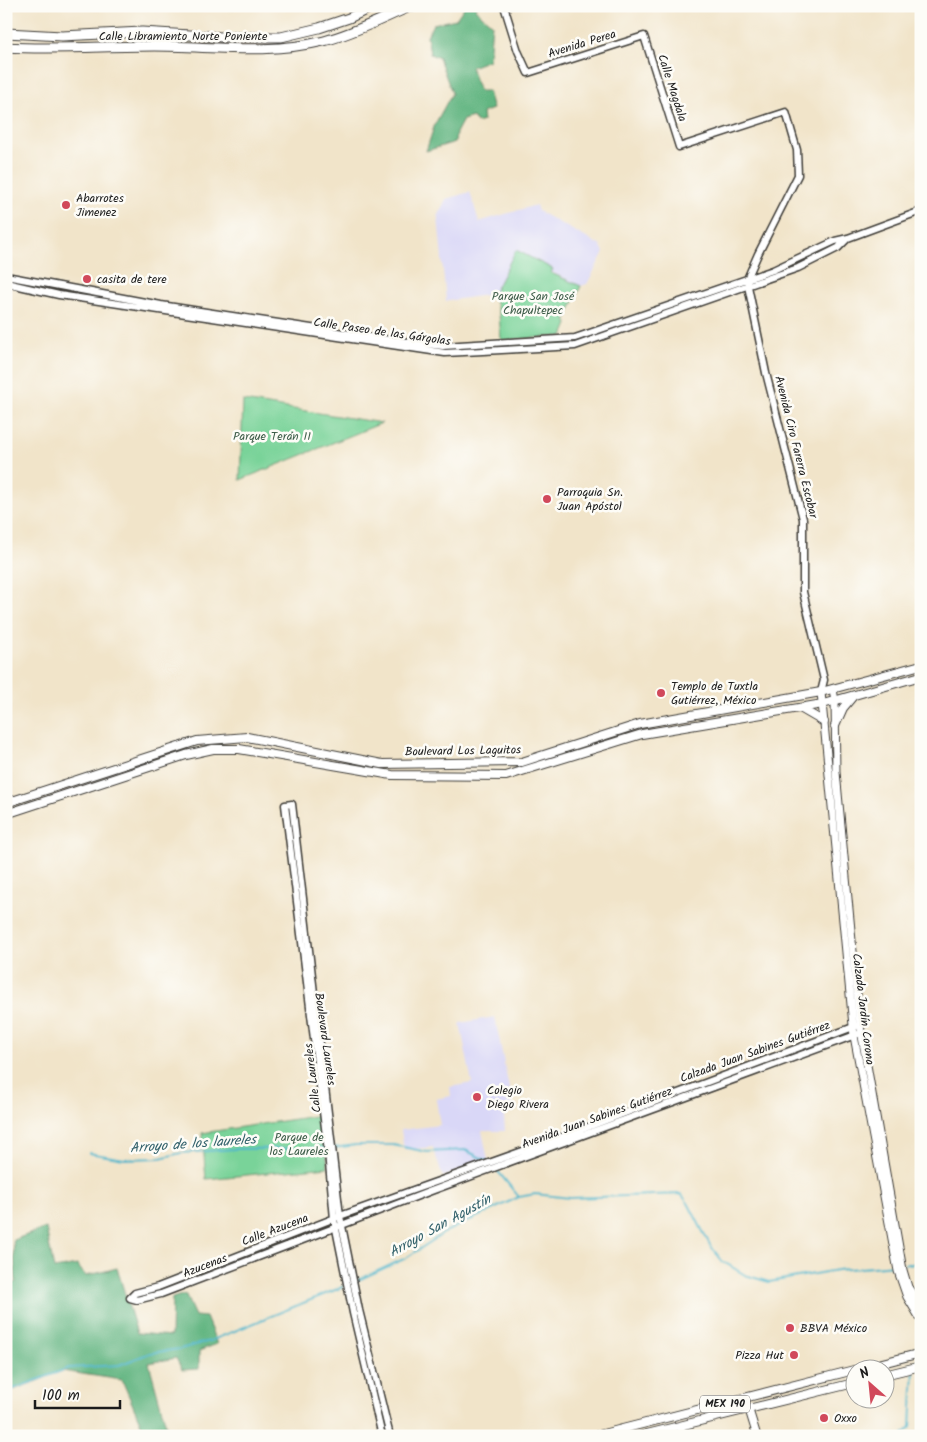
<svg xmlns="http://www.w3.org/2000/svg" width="927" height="1442" font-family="Kalam,sans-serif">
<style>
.built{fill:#d9d7f7}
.green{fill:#79d399;stroke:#4a785a}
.forest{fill:#62b581;stroke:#3f684e}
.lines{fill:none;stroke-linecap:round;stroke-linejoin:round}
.stream{stroke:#4eb6cb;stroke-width:2}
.tertiary-casing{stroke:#3c3a36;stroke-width:9}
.secondary-casing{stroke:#3c3a36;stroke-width:9}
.primary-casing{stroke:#3c3a36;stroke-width:10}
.trunk-casing{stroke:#3c3a36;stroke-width:11}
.tertiary{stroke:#fff;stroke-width:6}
.secondary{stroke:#fff;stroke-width:7}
.primary{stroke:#fff;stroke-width:8}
.trunk{stroke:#fff;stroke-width:9}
.poi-dot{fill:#d1495b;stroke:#fdfcf7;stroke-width:2}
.labels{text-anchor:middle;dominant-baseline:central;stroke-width:5;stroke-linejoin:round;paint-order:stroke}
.shield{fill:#fdfcf7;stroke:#605f5e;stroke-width:1}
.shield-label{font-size:11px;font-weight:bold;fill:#1c1c1c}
.street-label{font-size:12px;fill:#1c1c1c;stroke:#fdfcf7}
.poi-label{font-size:12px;fill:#1c1c1c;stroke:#fdfcf7;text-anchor:start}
.park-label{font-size:12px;fill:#3d5c48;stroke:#fdfcf7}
.water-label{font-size:14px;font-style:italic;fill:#32616b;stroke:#fdfcf7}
</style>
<rect width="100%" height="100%" fill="#fdfcf7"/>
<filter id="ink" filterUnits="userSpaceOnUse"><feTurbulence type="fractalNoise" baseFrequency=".02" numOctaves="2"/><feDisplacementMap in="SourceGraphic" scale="10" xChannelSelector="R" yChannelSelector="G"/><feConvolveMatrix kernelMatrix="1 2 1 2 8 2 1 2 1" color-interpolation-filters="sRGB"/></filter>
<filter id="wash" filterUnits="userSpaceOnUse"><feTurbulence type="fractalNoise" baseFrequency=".0096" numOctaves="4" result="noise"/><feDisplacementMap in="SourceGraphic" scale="20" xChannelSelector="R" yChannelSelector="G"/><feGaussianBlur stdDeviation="1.12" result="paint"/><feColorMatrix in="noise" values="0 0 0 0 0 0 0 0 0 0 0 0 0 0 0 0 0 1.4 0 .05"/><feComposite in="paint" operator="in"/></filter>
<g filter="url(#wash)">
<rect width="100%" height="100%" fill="#f1e4c9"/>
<path class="built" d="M 470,192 L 479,222 L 536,205 L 538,211 L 601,246 L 604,252 L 587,284 L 581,286 L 551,272 L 552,269 L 516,251 L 493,294 L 446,301 L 438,217 L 446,199 Z
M 495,1017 L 513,1109 L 504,1116 L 505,1131 L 482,1131 L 488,1160 L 443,1177 L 433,1147 L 404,1150 L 401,1130 L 440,1125 L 436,1099 L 451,1096 L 450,1087 L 472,1083 L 460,1023 Z"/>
<path class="green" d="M 516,250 L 553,269 L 551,273 L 581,286 L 566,319 L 568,324 L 563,336 L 501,340 L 499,314 L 493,294 Z
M 243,401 L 382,423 L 240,480 Z
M 322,1115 L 328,1167 L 206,1179 L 202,1133 Z"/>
<path class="forest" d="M 465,6 L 478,6 L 475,9 L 492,24 L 489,60 L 471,67 L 479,91 L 488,91 L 493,109 L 482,113 L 483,121 L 477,123 L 473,117 L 463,120 L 456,133 L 455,142 L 426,151 L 435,124 L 452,93 L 439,58 L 430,54 L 427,36 L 433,24 L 456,19 Z
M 46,1228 L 54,1269 L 77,1265 L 86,1276 L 117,1268 L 137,1333 L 171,1336 L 172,1298 L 185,1294 L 195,1316 L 206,1317 L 217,1344 L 199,1351 L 199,1369 L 182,1370 L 176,1358 L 149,1363 L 169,1436 L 146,1436 L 122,1380 L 62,1371 L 6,1393 L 6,1285 L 16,1282 L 13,1240 Z"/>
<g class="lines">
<path class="stream" d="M 333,1148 L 356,1145 L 393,1145 L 427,1152 L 465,1150 L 487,1161
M 89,1153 L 124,1159 L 160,1158 L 181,1153 L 235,1149 L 326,1148
M 496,1169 L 518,1196
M 905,1264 L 921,1263
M 356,1281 L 406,1258 L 447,1231 L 519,1197 L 535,1194 L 570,1198 L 681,1194 L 688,1203 L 710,1245 L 722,1261 L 745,1275 L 769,1282 L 837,1270 L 895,1265
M 6,1392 L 69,1368 L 119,1365 L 150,1353 L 180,1349 L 210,1341 L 345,1286
M 902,1436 L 911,1427 L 914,1369"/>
</g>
</g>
<g filter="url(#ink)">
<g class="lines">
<defs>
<path id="tertiary" d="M 504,6 L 518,51 L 528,73 L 644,36 L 679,147 L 786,112 L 797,150 L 798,175 L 758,254 L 747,279 L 748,286 L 766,373 L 803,519 L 803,592 L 824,680 L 821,692
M 6,276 L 161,305 L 383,339 L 443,346 L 575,338 L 773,270 L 835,241 L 848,238 L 921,211
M 6,283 L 59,295 L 445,353 L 575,346 L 798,268 L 838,248 L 847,239
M 130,1298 L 135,1293 L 158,1287 L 340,1216 L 548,1142 L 856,1026
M 130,1298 L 137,1300 L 161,1294 L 431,1191 L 858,1034
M 382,1436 L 353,1313 L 334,1219 L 328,1152 L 285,805 L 292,804 L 340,1216 L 359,1310 L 390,1436"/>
<path id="secondary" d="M 833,689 L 835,701 L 836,772 L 860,1025 L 903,1270 L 908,1287 L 921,1307
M 821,692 L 854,1036 L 898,1271 L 907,1297 L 921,1320
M 749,1410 L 757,1436
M 680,1426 L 683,1436"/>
<path id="primary" d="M 800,708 L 824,722
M 835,726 L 843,708 L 853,696
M 6,803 L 197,741 L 247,737 L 382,764 L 522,762 L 640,724 L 821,692 L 921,665
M 6,814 L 186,755 L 213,749 L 239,749 L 392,775 L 506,776 L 642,734 L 823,704 L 921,676
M 855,1370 L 921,1353
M 884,1375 L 921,1366
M 595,1436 L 854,1370
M 639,1436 L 854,1383"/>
<path id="trunk" d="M 6,33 L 62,36 L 142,32 L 222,37 L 281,37 L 319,28 L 349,18 L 374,6
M 6,47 C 56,50 105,46 154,46 C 212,46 267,55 324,41 C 355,33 383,18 412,6"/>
</defs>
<use href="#tertiary" class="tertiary-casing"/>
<use href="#secondary" class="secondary-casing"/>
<use href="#primary" class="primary-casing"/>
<use href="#trunk" class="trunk-casing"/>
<use href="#tertiary" class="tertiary"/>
<use href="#secondary" class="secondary"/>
<use href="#primary" class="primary"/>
<use href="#trunk" class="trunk"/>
</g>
</g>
<g class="poi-dot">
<circle cx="66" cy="205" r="5"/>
<circle cx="87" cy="279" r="5"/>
<circle cx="547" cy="499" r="5"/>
<circle cx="661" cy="693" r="5"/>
<circle cx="477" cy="1097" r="5"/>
<circle cx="790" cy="1328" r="5"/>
<circle cx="794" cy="1355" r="5"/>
<circle cx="824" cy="1418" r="5"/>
</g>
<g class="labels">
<rect class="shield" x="700" y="1395.5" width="50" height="17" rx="4"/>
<g class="shield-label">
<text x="725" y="1404">MEX 190</text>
</g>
<g class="street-label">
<text x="183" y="36">Calle Libramiento Norte Poniente</text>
<text transform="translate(582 44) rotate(-17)">Avenida Perea</text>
<text transform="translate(672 88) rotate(72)">Calle Magdala</text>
<text transform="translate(382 332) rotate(8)">Calle Paseo de las Gárgolas</text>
<text transform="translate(796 447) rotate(76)">Avenida Ciro Farerra Escobar</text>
<text transform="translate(463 751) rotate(-1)">Boulevard Los Laguitos</text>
<text transform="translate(863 1009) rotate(83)">Calzada Jardín Corona</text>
<text transform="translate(325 1039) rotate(82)">Boulevard Laureles</text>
<text transform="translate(755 1052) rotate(-20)">Calzada Juan Sabines Gutiérrez</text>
<text transform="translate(313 1078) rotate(-97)">Calle Laureles</text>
<text transform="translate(597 1118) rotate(-20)">Avenida Juan Sabines Gutiérrez</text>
<text transform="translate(275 1230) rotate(-21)">Calle Azucena</text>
<text transform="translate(205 1266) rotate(-21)">Azucenas</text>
</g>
<g class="poi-label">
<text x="76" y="198">Abarrotes<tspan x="76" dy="14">Jimenez</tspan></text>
<text x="97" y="279">casita de tere</text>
<text x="557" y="492">Parroquia Sn.<tspan x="557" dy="14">Juan Apóstol</tspan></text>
<text x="671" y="686">Templo de Tuxtla<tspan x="671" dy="14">Gutiérrez, México</tspan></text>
<text x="487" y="1090">Colegio<tspan x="487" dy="14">Diego Rivera</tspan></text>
<text x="800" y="1328">BBVA México</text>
<text x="784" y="1355" text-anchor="end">Pizza Hut</text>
<text x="834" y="1418">Oxxo</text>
</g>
<g class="park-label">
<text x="533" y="296">Parque San José<tspan x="533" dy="14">Chapultepec</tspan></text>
<text x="272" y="436">Parque Terán II</text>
<text x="299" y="1137">Parque de<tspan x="299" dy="14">los Laureles</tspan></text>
</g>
<g class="water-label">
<text transform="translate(193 1144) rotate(-4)">Arroyo de los laureles</text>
<text transform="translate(440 1226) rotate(-29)">Arroyo San Agustín</text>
</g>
</g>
<rect width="927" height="1442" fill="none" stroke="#fdfcf7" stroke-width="25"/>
<g transform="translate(870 1384) rotate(333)"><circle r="24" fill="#fdfcf7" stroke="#a3a29f"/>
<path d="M0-4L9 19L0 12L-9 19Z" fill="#d1495b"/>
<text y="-8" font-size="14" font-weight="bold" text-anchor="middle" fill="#1c1c1c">N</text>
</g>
<path d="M35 1400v8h85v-8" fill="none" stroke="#1c1c1c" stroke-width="2.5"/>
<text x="42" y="1400" font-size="15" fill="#1c1c1c" stroke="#fdfcf7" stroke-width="4" paint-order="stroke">100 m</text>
</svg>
